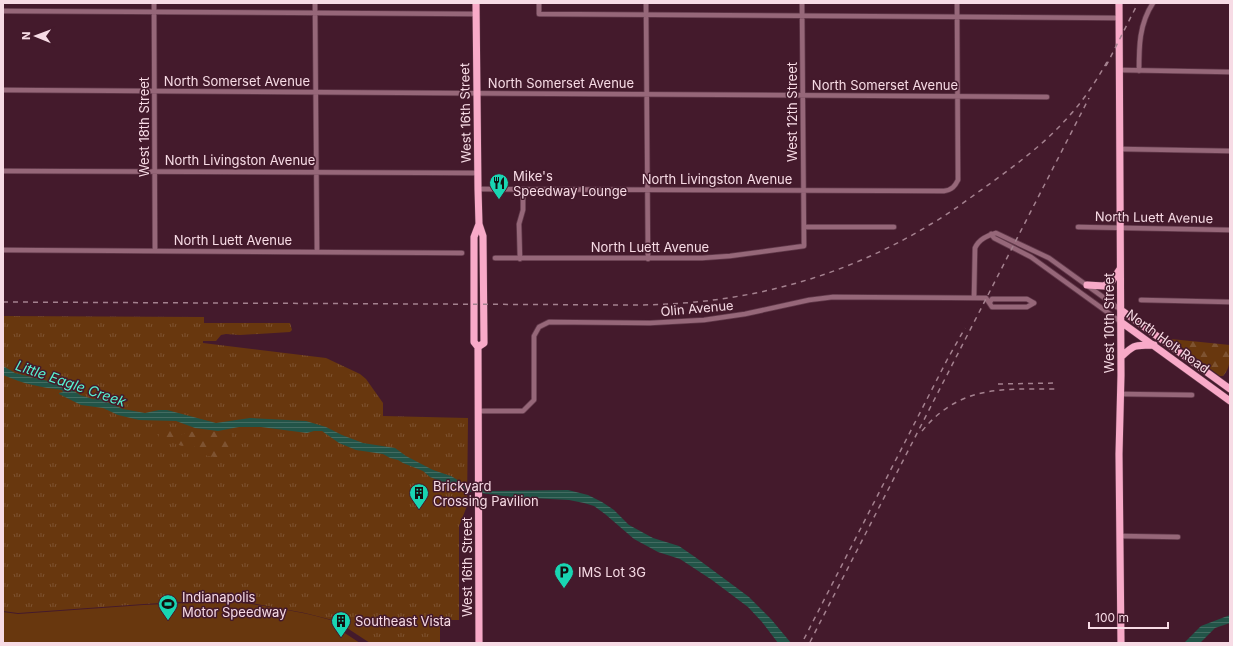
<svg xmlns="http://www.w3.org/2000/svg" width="1233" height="646" font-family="Inter,sans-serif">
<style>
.grass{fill:url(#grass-tufts)}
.forest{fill:url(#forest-firs)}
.green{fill:#68370e}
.water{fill:url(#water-rules)}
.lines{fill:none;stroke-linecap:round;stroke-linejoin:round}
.minor-casing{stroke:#61394a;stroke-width:6}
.primary-casing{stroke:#61394a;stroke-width:8}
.minor{stroke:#966779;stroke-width:4.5}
.primary{stroke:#f8aac8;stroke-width:7}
.rail{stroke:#a4818f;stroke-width:1.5;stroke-dasharray:5 5;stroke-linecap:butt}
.labels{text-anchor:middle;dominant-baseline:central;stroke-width:3;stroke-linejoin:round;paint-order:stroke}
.street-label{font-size:13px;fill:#f7dbe5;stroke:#441a2c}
.poi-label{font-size:13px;fill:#f7dbe5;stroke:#441a2c;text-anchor:start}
.water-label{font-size:14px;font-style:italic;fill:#57f2cf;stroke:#441a2c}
</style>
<defs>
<pattern id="grass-tufts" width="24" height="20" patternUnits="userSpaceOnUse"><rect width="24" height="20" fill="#68370e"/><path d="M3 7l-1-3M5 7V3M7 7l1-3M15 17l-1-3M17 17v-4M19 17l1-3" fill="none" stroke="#7e5331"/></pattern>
<pattern id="forest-firs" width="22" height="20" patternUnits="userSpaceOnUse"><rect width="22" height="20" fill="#68370e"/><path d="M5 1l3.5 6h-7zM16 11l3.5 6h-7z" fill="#7e5331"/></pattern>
<pattern id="water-rules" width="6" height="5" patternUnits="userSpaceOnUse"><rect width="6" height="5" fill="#225448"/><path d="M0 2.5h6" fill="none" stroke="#436c62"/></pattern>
</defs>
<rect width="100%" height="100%" fill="#441a2c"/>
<path class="grass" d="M 3,316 L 204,317 L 204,323 L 290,323 L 292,330 L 290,332 L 240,335 L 226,334 L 221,335 L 216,341 L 203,341 L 203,343 L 326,358 L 360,374 L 366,379 L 383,403 L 383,416 L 468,418 L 467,506 L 459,526 L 459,620 L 440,620 L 440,643 L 370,643 L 344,626 L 344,623 L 305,613 L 230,599 L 144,604 L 18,613 L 3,611 Z"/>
<path class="forest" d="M 1171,339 L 1230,345 C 1230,356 1231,368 1223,376 L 1220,376 Z
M 156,427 L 171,429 L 180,435 C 195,428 216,432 232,433 L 232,448 L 224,447 L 219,458 L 199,454 L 192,443 L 182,446 L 158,438 L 159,434 L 154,431 Z"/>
<path class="green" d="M 230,601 C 266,606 303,611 337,622 L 337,628 L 360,643 L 3,643 L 3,612 L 18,614 L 143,605 Z"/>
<path class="water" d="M 3,366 L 15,373 L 56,383 L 71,389 L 80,395 L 93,399 L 98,398 L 123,409 L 145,413 L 159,410 L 167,410 L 216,423 L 250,418 L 306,421 L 326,427 L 342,435 L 363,443 L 395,448 L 406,456 L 433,470 L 451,476 L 466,485 L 492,491 L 568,490 L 588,495 L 602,502 L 614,510 L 629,525 L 653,538 L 679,546 L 695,557 L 749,597 L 771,619 L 791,643 L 778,643 L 762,622 L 748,607 L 712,580 L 680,559 L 658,552 L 634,539 L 605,514 L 594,506 L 584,503 L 569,500 L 512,497 L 465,491 L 430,477 L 423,471 L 403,463 L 398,460 L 390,458 L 383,454 L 356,450 L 339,443 L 322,431 L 314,431 L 307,433 L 261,427 L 239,427 L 218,431 L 195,428 L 176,421 L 139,420 L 118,415 L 103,408 L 81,405 L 59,394 L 59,393 L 63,392 L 62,390 C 39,387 24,384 3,375 Z
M 1230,615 L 1230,623 L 1215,628 L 1200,643 L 1184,643 L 1201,626 Z"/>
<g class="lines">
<defs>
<path id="minor" d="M 154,3 L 155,251
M 315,3 L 317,252
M 539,3 L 539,14 L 1119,18
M 646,3 L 648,259
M 3,11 L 476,14
M 1119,70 L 1230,72
M 1139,71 C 1139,47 1139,24 1153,3
M 3,90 L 1047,97
M 1120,149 L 1230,151
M 3,171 L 477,173
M 478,189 L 944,191 C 952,190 955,186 958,180 L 957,3
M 804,227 L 894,227
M 1078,227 L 1230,230
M 991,234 L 994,238 L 1031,257 L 1121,322
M 3,250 L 462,253
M 495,258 L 702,258 L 730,256 L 804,246 L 802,3
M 520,259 L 519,224 L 523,210 L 523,189
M 974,298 L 975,248 C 979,239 987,236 996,233 L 1049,258 L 1121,310
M 1141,300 L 1230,302
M 990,302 L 992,299 L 1027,299 L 1034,303
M 1121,394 L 1192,395
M 478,411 L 523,411 L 534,400 L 534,336 L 539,327 L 549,322 L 650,323 L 704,320 L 745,314 L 809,300 L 833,297 L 986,298 L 992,307 L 1027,307 L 1034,303
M 1120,536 L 1178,537"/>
<path id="primary" d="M 476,3 L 478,189 L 479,224 L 483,236 L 484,343 L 478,347
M 1119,3 L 1121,375 L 1119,454 L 1121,643
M 479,224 L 474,237 L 474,342 L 478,347 L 479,643
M 1087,285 L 1104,286 L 1112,281 L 1120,269
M 1121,310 L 1230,389
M 1121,322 L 1230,401
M 1121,357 C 1136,343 1134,346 1154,345"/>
</defs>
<use href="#minor" class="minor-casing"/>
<use href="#primary" class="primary-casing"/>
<use href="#minor" class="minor"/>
<use href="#primary" class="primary"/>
<path class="rail" d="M 1106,66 L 1138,3
M 3,302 L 638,305 C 744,304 841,279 931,224 C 950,213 967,200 984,188 C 1013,167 1045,144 1069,116 C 1084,100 1096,81 1107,62
M 998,384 L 1056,383
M 922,431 C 960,385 1002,389 1055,389
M 804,639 L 947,360 L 965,328
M 810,642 L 1089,98"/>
</g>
<defs>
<symbol id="restaurant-pin" viewBox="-11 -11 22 30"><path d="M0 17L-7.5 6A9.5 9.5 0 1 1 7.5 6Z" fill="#19d5b2" stroke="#441a2c"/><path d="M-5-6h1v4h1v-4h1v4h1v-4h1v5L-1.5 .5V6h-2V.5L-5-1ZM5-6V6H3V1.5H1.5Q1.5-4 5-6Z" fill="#111"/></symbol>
<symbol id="building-pin" viewBox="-11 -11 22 30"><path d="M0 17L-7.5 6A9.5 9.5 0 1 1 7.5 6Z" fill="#19d5b2" stroke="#441a2c"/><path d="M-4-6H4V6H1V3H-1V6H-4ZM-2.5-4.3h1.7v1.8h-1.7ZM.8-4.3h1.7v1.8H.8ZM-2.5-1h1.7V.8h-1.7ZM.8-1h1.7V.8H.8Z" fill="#111"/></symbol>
<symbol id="parking-pin" viewBox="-11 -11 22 30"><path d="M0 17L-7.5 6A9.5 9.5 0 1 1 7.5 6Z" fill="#19d5b2" stroke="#441a2c"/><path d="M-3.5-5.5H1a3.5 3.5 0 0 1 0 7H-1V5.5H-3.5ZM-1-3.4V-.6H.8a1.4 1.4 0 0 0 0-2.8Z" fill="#111"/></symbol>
<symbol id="stadium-pin" viewBox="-11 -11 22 30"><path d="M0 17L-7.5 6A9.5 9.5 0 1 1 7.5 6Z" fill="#19d5b2" stroke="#441a2c"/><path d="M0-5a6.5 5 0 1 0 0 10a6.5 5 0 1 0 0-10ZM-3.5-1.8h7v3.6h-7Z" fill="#111"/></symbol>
</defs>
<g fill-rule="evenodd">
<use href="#restaurant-pin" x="488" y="172" width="22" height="30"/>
<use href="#building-pin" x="408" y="482" width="22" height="30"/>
<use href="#parking-pin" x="553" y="561" width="22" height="30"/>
<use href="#stadium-pin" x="157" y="593" width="22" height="30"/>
<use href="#building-pin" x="330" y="610" width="22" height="30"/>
</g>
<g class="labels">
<g class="street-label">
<text x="237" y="81">North Somerset Avenue</text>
<text x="561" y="83">North Somerset Avenue</text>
<text x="885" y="85">North Somerset Avenue</text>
<text transform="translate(792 112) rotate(-90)">West 12th Street</text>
<text transform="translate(465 113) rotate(-91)">West 16th Street</text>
<text transform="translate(144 127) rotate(-90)">West 18th Street</text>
<text x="240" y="160">North Livingston Avenue</text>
<text x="717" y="179">North Livingston Avenue</text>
<text transform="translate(1154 217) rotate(1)">North Luett Avenue</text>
<text x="233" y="240">North Luett Avenue</text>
<text x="650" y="247">North Luett Avenue</text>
<text transform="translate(697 308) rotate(-5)">Olin Avenue</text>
<text transform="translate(1109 323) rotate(-90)">West 10th Street</text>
<text transform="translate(1168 341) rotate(36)">North Holt Road</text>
<text transform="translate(467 567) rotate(-90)">West 16th Street</text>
</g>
<g class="poi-label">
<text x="513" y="176">Mike's<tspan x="513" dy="15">Speedway Lounge</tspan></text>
<text x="433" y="486">Brickyard<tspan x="433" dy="15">Crossing Pavilion</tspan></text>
<text x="578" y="572">IMS Lot 3G</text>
<text x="182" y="597">Indianapolis<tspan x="182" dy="15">Motor Speedway</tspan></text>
<text x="355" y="621">Southeast Vista</text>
</g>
<g class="water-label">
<text transform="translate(71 383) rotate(19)">Little Eagle Creek</text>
</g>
</g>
<rect width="1233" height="646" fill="none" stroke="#f7dbe5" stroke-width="8"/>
<g transform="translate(36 36) rotate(271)" stroke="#441a2c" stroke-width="3" paint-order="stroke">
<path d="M0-3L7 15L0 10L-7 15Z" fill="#f7dbe5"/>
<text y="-6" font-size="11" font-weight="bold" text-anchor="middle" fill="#f7dbe5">N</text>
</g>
<path d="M1089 622v6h79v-6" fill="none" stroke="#f7dbe5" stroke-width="2"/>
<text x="1095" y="622" font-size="12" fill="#f7dbe5" stroke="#441a2c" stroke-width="3" paint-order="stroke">100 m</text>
</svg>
